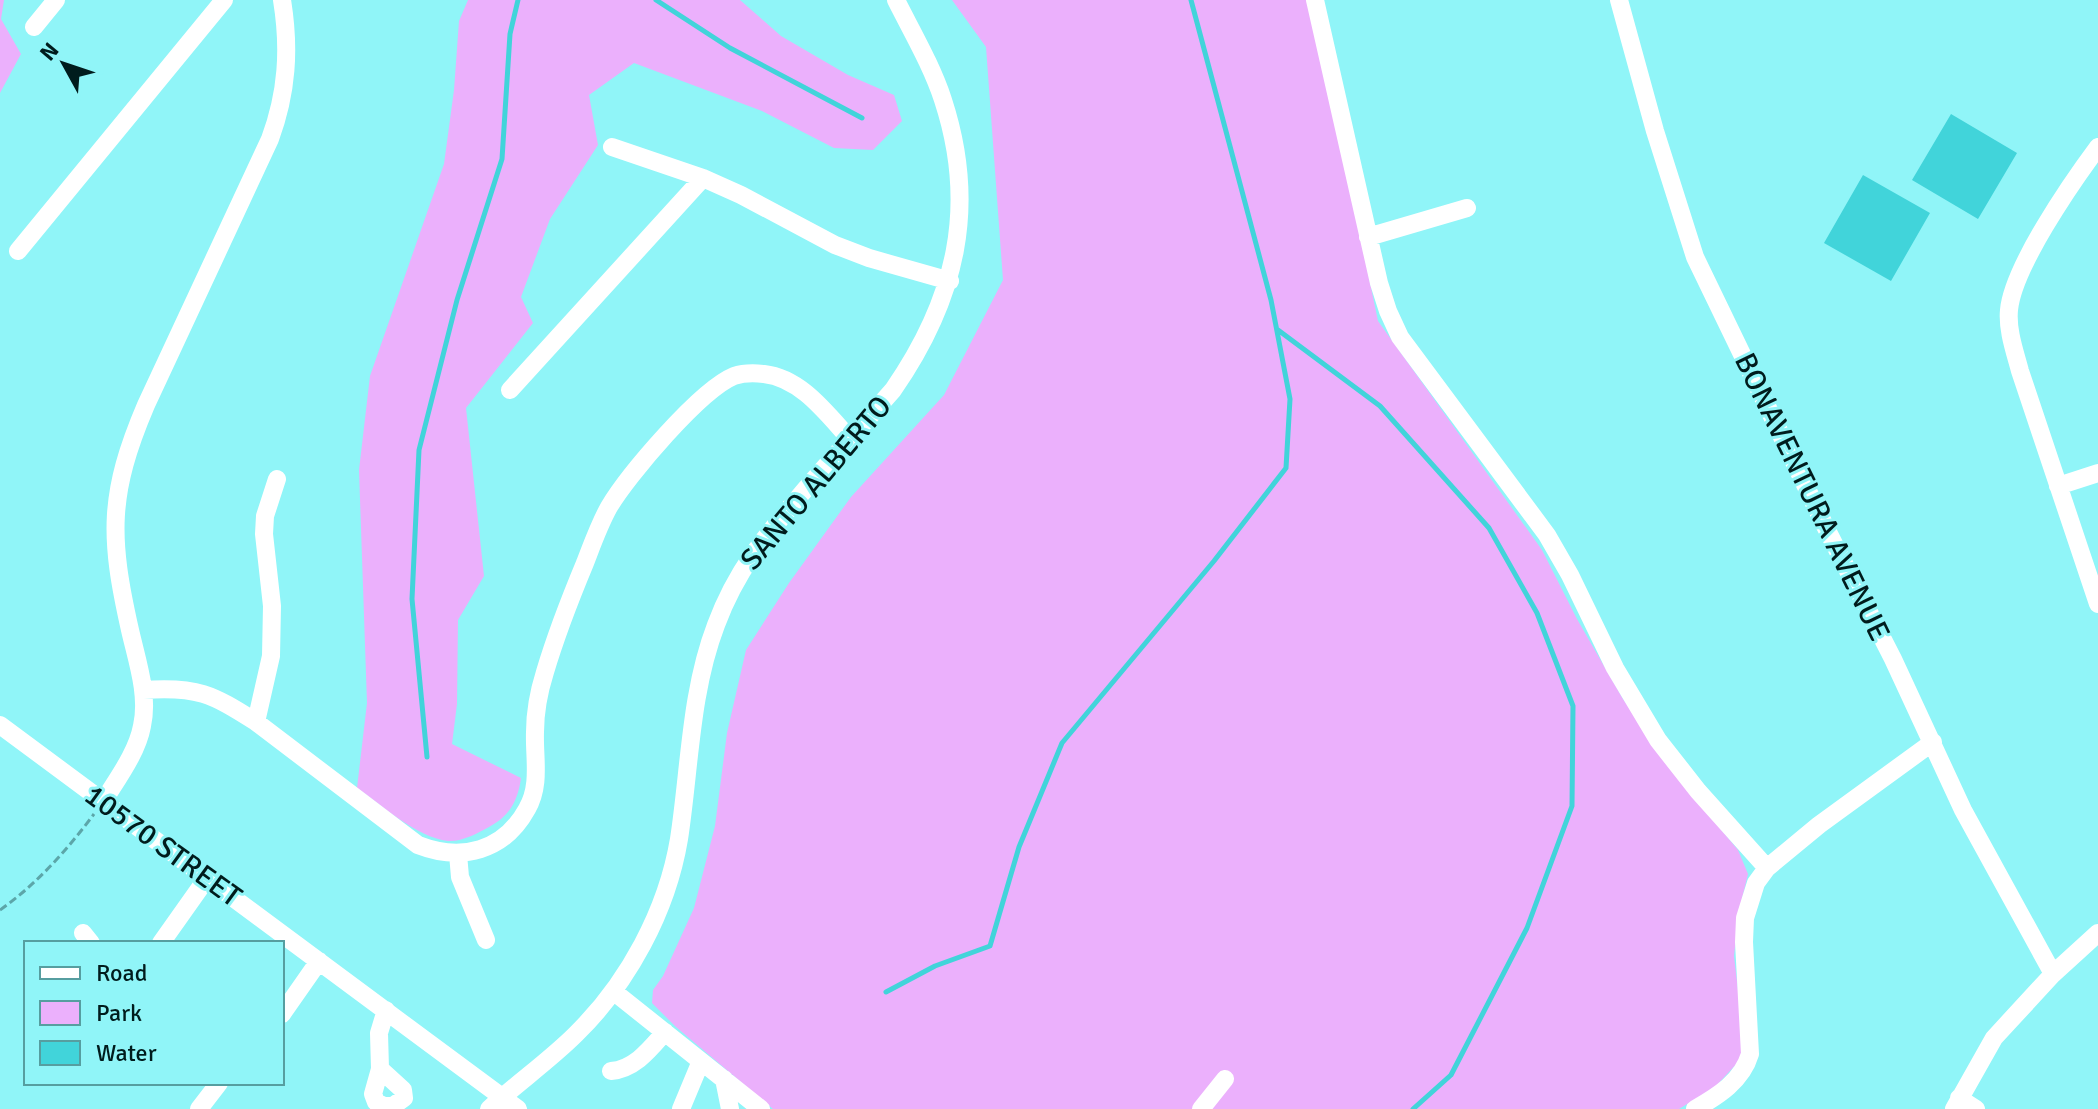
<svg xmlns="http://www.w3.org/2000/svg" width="2098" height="1109" font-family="Signika,sans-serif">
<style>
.green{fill:#ebb0fc}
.water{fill:#41d4da}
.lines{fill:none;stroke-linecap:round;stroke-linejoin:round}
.stream{stroke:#41d4da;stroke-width:5}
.path{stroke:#5ca6a9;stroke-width:3;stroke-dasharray:8 4;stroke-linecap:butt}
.minor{stroke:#fff;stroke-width:18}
.labels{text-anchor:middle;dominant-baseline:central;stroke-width:6;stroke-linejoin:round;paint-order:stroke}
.street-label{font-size:30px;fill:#001c1d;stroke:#90f5f8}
</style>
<rect width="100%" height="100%" fill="#90f5f8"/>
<path class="green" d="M 0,0 L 4,0 L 1,19 L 21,54 L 0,93 Z
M 468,0 L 740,0 L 781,36 L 848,75 L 894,95 L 902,121 L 873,150 L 834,148 L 762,111 L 634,63 L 589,95 L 598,145 L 550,219 L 521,297 L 533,323 L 466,408 L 484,576 L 458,620 L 457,704 L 452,744 L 521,778 C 518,800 510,816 489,827 C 478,833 462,842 448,841 C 416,837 383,806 357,788 L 367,703 L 359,470 L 370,376 L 444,164 L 454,90 L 459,21 Z
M 952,0 L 1311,0 L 1378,321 L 1542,550 L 1577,619 L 1623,699 L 1680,780 L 1738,850 L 1748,874 L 1739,911 L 1734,956 L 1740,1007 L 1742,1058 L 1715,1087 L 1679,1109 L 773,1109 L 676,1027 L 652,1003 L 653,990 L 663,976 L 694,908 L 715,826 L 727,733 L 746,650 L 789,583 L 851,497 L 944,395 L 1003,280 L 986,47 Z"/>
<path class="water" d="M 1951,114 L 2017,153 L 1978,219 L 1912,180 Z
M 1863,175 L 1930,213 L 1891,281 L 1824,243 Z"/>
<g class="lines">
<path class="stream" d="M 656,0 L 730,48 L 862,118
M 1278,330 L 1380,406 L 1489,528 L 1537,613 L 1573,706 L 1572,806 L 1527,928 L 1451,1075 L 1413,1109
M 427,757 L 412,599 L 419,450 L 457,300 L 502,159 L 510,34 L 518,0
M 886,992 L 935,966 L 990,946 L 1019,847 L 1062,743 L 1214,561 L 1286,468 L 1290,399 L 1271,300 L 1191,0"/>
<path class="path" d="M 0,910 C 37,884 67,850 94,814"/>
<path class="minor" d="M 1315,0 L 1379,283 L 1388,311 L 1400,337 L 1547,535 L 1570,575 L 1615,668 L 1658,740 L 1698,791 L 1767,868
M 1619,0 L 1655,131 L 1695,257 L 1825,526 L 1893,659 L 1963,810 L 2053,974
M 34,27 L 56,0
M 612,147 L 703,178 L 741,195 L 835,245 L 869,258 L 950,281
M 2098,147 C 2072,182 2013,267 2009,310 C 2007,330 2015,352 2020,371 L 2098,604
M 1368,237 L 1467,208
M 18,251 L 224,0
M 510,390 L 703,178
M 2058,486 L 2098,473
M 143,690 C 197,686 212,694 256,722 L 418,845 C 462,862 504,851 527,809 C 541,785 534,758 535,732 C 535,712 539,691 545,672 C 556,635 570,599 585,563 C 592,545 599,525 609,507 C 628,475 700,390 734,376 C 743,373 755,373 764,374 C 801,378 827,414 850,439
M 256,722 L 271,656 L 272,606 L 264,534 L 265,516 L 277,479
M 0,725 L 518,1109
M 103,802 C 117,779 137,753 142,726 C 149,695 137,661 130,630 C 109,537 108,494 146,405 L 270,139 C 287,93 290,49 282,0
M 458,854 L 460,877 L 486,940
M 83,933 L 91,943
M 161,943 L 207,878
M 613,991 L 761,1109
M 282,1014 L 319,961
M 380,1069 L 403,1090 L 404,1098 L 393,1106 L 384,1106 L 376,1102 L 373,1094 L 380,1069 L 379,1033 L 386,1010
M 611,1071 C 635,1069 650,1049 665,1032
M 724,1079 L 730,1109
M 1959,1098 L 1976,1109
M 199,1109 L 219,1083
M 489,1109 C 517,1083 549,1061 576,1034 C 628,983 667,911 679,839 C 690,767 690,693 716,625 C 738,566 769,532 809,485 C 837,453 865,422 893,390 C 956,299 978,207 943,100 C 932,66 912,32 896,0
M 681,1109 L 701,1061
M 1201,1109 L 1225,1079
M 1695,1109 C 1718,1096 1742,1081 1750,1054 L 1744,942 L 1745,918 L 1756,883 L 1767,868 L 1819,825 L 1933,742
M 1954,1109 L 1994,1038 L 2053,974 L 2098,933"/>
</g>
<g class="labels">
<g class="street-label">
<text transform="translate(816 483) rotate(-50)">SANTO ALBERTO</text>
<text transform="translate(1812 497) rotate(64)">BONAVENTURA AVENUE</text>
<text transform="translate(163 846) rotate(36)">10570 STREET</text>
</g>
</g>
<rect x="24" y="941" width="260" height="144" fill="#90f5f8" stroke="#569ea0" stroke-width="2"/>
<rect x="40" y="967" width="40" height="12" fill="#ffffff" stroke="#569ea0" stroke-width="2"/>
<text x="96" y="981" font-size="24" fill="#001c1d">Road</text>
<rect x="40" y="1001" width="40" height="24" fill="#ebb0fc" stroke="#569ea0" stroke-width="2"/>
<text x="96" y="1021" font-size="24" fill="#001c1d">Park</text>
<rect x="40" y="1041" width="40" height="24" fill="#41d4da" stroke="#569ea0" stroke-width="2"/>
<text x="96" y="1061" font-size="24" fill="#001c1d">Water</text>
<g transform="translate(64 64) rotate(310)" stroke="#90f5f8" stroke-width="6" paint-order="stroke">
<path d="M0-6L14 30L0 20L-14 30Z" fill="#001c1d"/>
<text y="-12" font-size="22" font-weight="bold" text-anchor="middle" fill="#001c1d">N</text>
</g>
</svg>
